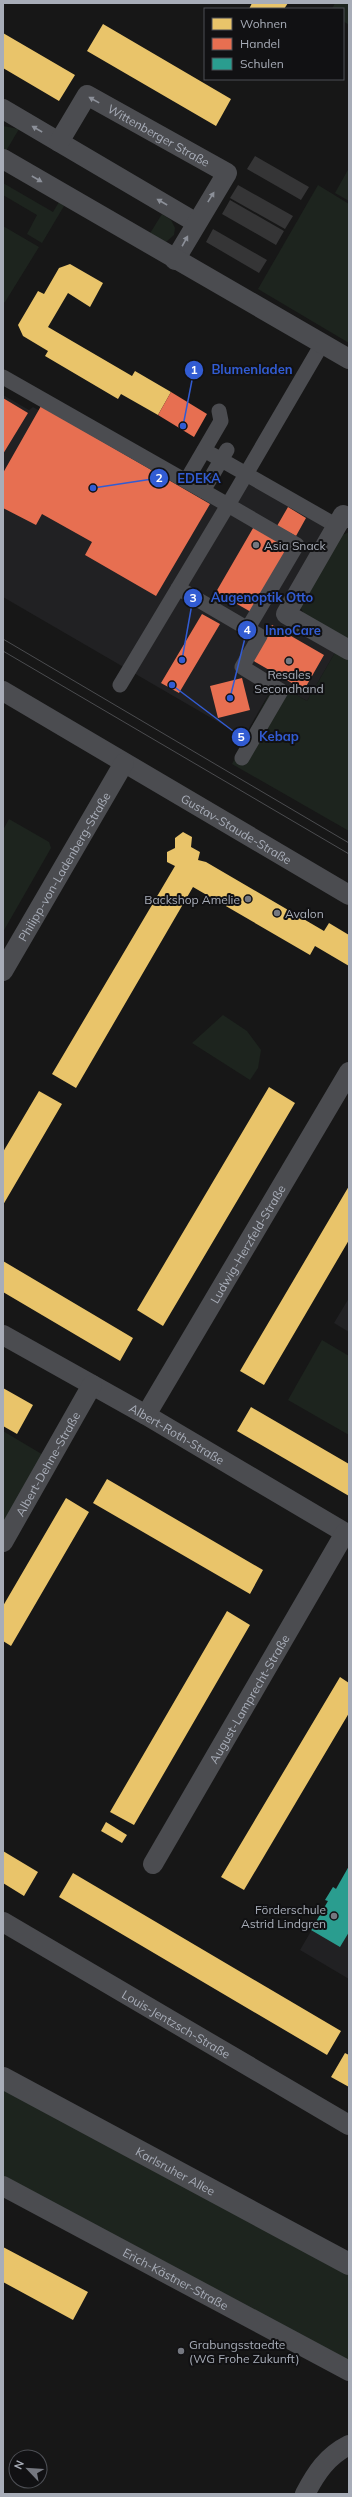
<svg xmlns="http://www.w3.org/2000/svg" width="352" height="2497" font-family="Mulish,sans-serif">
<style>
.built{fill:#212123}
.green{fill:#1d241e}
.homes{fill:#e9c46a}
.shops{fill:#e76f51}
.schools{fill:#2a9d8f}
.building{fill:#353536}
.lines{fill:none;stroke-linecap:round;stroke-linejoin:round}
.pedestrian{stroke:#4b4c50;stroke-width:15}
.minor{stroke:#4b4c50;stroke-width:20}
.tertiary{stroke:#4b4c50;stroke-width:22}
.tram{stroke:#4b4c4f;stroke-width:1}
.oneway{fill:#8c9099}
.poi-dot{fill:#757880;stroke:#111113;stroke-width:1.5}
.labels{text-anchor:middle;dominant-baseline:central;stroke-width:4;stroke-linejoin:round;paint-order:stroke}
.street-label{font-size:12px;fill:#a8adb8;stroke:#111113}
.poi-label{font-size:12px;fill:#a8adb8;stroke:#111113;text-anchor:start}
.leader{fill:none;stroke:#325cd3;stroke-width:1.5}
.callout-dot{fill:#325cd3;stroke:#111113;stroke-width:1.5}
.mark-label{font-size:12px;text-anchor:middle;font-weight:bold;fill:#fff}
.callout-label{font-size:13px;text-anchor:middle;font-weight:bold;fill:#325cd3;stroke:#111113;stroke-width:4;stroke-linejoin:round;paint-order:stroke}
</style>
<rect width="100%" height="100%" fill="#171717"/>
<path class="built" d="M 3,395 L 29,410 L 33,407 L 82,435 L 228,505 L 246,473 L 337,526 L 286,614 L 340,644 L 307,701 L 275,683 L 244,737 L 3,597 Z
M 349,1298 L 349,1332 L 334,1323 Z
M 349,1866 L 349,1979 L 300,1950 L 328,1902 L 325,1900 L 333,1887 L 336,1888 Z"/>
<path class="green" d="M 335,3 L 349,3 L 349,25 L 343,21 L 343,9 L 332,9 Z
M 3,126 L 19,129 L 6,151 L 3,149 Z
M 349,168 L 349,201 L 335,193 Z
M 3,183 L 53,212 L 59,202 L 64,206 L 42,243 L 27,234 L 37,215 L 3,195 Z
M 318,185 L 349,204 L 349,343 L 258,289 Z
M 162,214 L 171,220 L 175,228 L 174,235 L 166,242 L 149,235 Z
M 3,226 L 39,247 L 5,302 L 3,303 Z
M 349,532 L 349,641 L 305,616 L 300,606 L 336,538 Z
M 340,644 L 349,650 L 349,831 L 232,764 L 275,683 L 307,701 Z
M 9,819 L 49,842 L 51,848 L 3,932 L 3,830 Z
M 223,1015 L 247,1031 L 261,1050 L 258,1068 L 250,1080 L 192,1043 Z
M 322,1340 L 349,1356 L 349,1435 L 288,1400 Z
M 3,1431 L 50,1459 L 3,1535 Z
M 3,2088 L 349,2273 L 349,2362 L 3,2176 Z"/>
<path class="homes" d="M 252,3 L 288,3 L 284,9 L 249,9 Z
M 103,24 L 231,99 L 216,126 L 87,51 Z
M 3,33 L 75,75 L 59,101 L 3,68 Z
M 70,264 L 103,283 L 90,307 L 68,293 L 48,327 L 132,376 L 135,371 L 171,392 L 158,415 L 121,394 L 118,399 L 45,356 L 48,351 L 23,336 L 18,325 L 38,291 L 44,294 L 59,268 Z
M 183,832 L 192,837 L 191,847 L 200,852 L 198,860 L 206,862 L 324,931 L 329,923 L 349,935 L 349,966 L 315,946 L 310,955 L 193,887 L 76,1088 L 52,1074 L 175,866 L 167,862 L 167,852 L 175,848 L 175,838 Z
M 269,1087 L 295,1103 L 163,1326 L 137,1310 Z
M 39,1091 L 62,1104 L 3,1205 L 3,1152 Z
M 349,1186 L 349,1240 L 264,1385 L 240,1371 Z
M 3,1261 L 133,1338 L 120,1361 L 3,1292 Z
M 3,1388 L 33,1405 L 17,1434 L 3,1426 Z
M 251,1407 L 349,1464 L 349,1496 L 237,1431 Z
M 107,1479 L 263,1570 L 250,1594 L 93,1503 Z
M 66,1498 L 89,1512 L 11,1646 L 3,1641 L 3,1606 Z
M 227,1611 L 250,1625 L 134,1825 L 110,1812 Z
M 340,1677 L 349,1683 L 349,1713 L 244,1890 L 221,1877 Z
M 106,1822 L 127,1835 L 122,1843 L 101,1831 Z
M 3,1851 L 38,1872 L 24,1896 L 3,1883 Z
M 73,1873 L 341,2031 L 327,2055 L 59,1897 Z
M 345,2053 L 349,2055 L 349,2087 L 331,2077 Z
M 3,2247 L 88,2292 L 73,2320 L 3,2282 Z"/>
<path class="shops" d="M 171,392 L 207,414 L 194,437 L 158,415 Z
M 3,398 L 28,413 L 3,454 Z
M 41,406 L 210,504 L 156,596 L 85,555 L 92,542 L 42,514 L 36,525 L 3,508 L 3,473 Z
M 288,507 L 306,518 L 296,536 L 277,526 Z
M 256,523 L 291,543 L 251,612 L 216,592 Z
M 202,614 L 220,624 L 179,693 L 161,683 Z
M 272,625 L 324,655 L 304,690 L 252,660 Z
M 242,678 L 250,710 L 218,718 L 210,686 Z"/>
<path class="schools" d="M 349,1866 L 349,1932 L 340,1947 L 311,1930 L 328,1901 L 325,1900 L 333,1887 L 336,1889 Z"/>
<path class="building" d="M 255,156 L 309,187 L 301,200 L 247,169 Z
M 238,185 L 293,216 L 285,229 L 230,198 Z
M 230,200 L 284,231 L 276,245 L 222,214 Z
M 213,229 L 267,260 L 259,273 L 206,242 Z"/>
<g class="lines">
<path class="pedestrian" d="M 3,377 L 228,505 L 120,685
M 204,450 L 337,526
M 186,481 L 221,421 L 219,411
M 203,491 L 227,450
M 178,588 L 260,636 L 242,667 L 281,691 L 242,758
M 248,628 L 297,545 L 228,505 L 322,344"/>
<g class="minor">
<path d="M 3,109 L 195,222"/>
<path id="s1" d="M 59,142 L 87,95 L 227,173 L 175,260"/>
<path d="M 3,159 L 349,359"/>
<path d="M 349,518 L 343,515 L 286,614 L 349,650"/>
<path id="s2" d="M 3,691 L 349,895"/>
<path id="s3" d="M 3,971 L 124,763"/>
<path id="s4" d="M 3,1335 L 146,1415 L 349,1535"/>
<path id="s5" d="M 146,1415 L 349,1072"/>
<path id="s6" d="M 3,1542 L 92,1385"/>
<path id="s7" d="M 153,1864 L 345,1533"/>
<path id="s8" d="M 3,1922 L 349,2125"/>
<path id="s9" d="M 3,2186 L 349,2371"/>
<path d="M 305,2494 C 316,2473 327,2456 349,2445"/>
</g>
<path class="tertiary" id="s10" d="M 3,2078 L 349,2264"/>
<path class="tram" d="M 3,639 L 349,843
M 3,651 L 349,854"/>
</g>
<defs><path id="oneway-solid" d="M-6-.8H1V-3.2L6.5 0L1 3.2V.8H-6Z"/></defs>
<g class="oneway">
<use href="#oneway-solid" transform="translate(94 100) rotate(-151)"/>
<use href="#oneway-solid" transform="translate(37 129) rotate(-150)"/>
<use href="#oneway-solid" transform="translate(37 179) rotate(30)"/>
<use href="#oneway-solid" transform="translate(211 197) rotate(-58)"/>
<use href="#oneway-solid" transform="translate(162 202) rotate(-150)"/>
<use href="#oneway-solid" transform="translate(185 241) rotate(-61)"/>
</g>
<g class="poi-dot">
<circle cx="256" cy="545" r="4"/>
<circle cx="289" cy="661" r="4"/>
<circle cx="248" cy="899" r="4"/>
<circle cx="277" cy="913" r="4"/>
<circle cx="334" cy="1916" r="4"/>
<circle cx="181" cy="2351" r="4"/>
</g>
<g class="labels">
<g class="street-label">
<text stroke="none"><textPath href="#s1" startOffset="137">Wittenberger Straße</textPath></text>
<text stroke="none"><textPath href="#s2" startOffset="271">Gustav-Staude-Straße</textPath></text>
<text stroke="none"><textPath href="#s3" startOffset="121">Philipp-von-Ladenberg-Straße</textPath></text>
<text stroke="none"><textPath href="#s5" startOffset="199">Ludwig-Herzfeld-Straße</textPath></text>
<text stroke="none"><textPath href="#s4" startOffset="200">Albert-Roth-Straße</textPath></text>
<text stroke="none"><textPath href="#s6" startOffset="90">Albert-Dehne-Straße</textPath></text>
<text stroke="none"><textPath href="#s7" startOffset="191">August-Lamprecht-Straße</textPath></text>
<text stroke="none"><textPath href="#s8" startOffset="201">Louis-Jentzsch-Straße</textPath></text>
<text stroke="none"><textPath href="#s10" startOffset="196">Karlsruher Allee</textPath></text>
<text stroke="none"><textPath href="#s9" startOffset="196">Erich-Kästner-Straße</textPath></text>
</g>
<g class="poi-label">
<text x="264" y="545">Asia Snack</text>
<text x="289" y="674" text-anchor="middle">Resales<tspan x="289" dy="14">Secondhand</tspan></text>
<text x="240" y="899" text-anchor="end">Backshop Amelie</text>
<text x="285" y="913">Avalon</text>
<text x="326" y="1909" text-anchor="end">Förderschule<tspan x="326" dy="14">Astrid Lindgren</tspan></text>
<text x="189" y="2344">Grabungsstaedte<tspan x="189" dy="14">(WG Frohe Zukunft)</tspan></text>
</g>
</g>
<path class="leader" d="M183 426L194 370M93 488L159 478M182 660L193 598M230 698L247 630M172 685L241 737"/>
<g class="callout-dot">
<circle cx="183" cy="426" r="4"/>
<circle cx="93" cy="488" r="4"/>
<circle cx="182" cy="660" r="4"/>
<circle cx="230" cy="698" r="4"/>
<circle cx="172" cy="685" r="4"/>
<circle cx="194" cy="370" r="10"/>
<circle cx="159" cy="478" r="10"/>
<circle cx="193" cy="598" r="10"/>
<circle cx="247" cy="630" r="10"/>
<circle cx="241" cy="737" r="10"/>
</g>
<g class="mark-label">
<text x="194" y="374">1</text>
<text x="159" y="482">2</text>
<text x="193" y="602">3</text>
<text x="247" y="634">4</text>
<text x="241" y="741">5</text>
</g>
<g class="callout-label">
<text x="252" y="374">Blumenladen</text>
<text x="199" y="483">EDEKA</text>
<text x="262" y="602">Augenoptik Otto</text>
<text x="293" y="635">InnoCare</text>
<text x="279" y="741">Kebap</text>
</g>
<rect width="352" height="2497" fill="none" stroke="#a8adb8" stroke-width="8"/>
<rect x="204" y="8" width="140" height="72" fill="#111113" stroke="#4d4f55"/>
<rect x="212" y="18" width="20" height="12" fill="#e9c46a" stroke="#4d4f55"/>
<text x="240" y="28" font-size="12" fill="#a8adb8">Wohnen</text>
<rect x="212" y="38" width="20" height="12" fill="#e76f51" stroke="#4d4f55"/>
<text x="240" y="48" font-size="12" fill="#a8adb8">Handel</text>
<rect x="212" y="58" width="20" height="12" fill="#2a9d8f" stroke="#4d4f55"/>
<text x="240" y="68" font-size="12" fill="#a8adb8">Schulen</text>
<g transform="translate(28 2469) rotate(295)"><circle r="19" fill="#111113" stroke="#4d4f55"/>
<path d="M0-3L7 15L0 10L-7 15Z" fill="#757880"/>
<text y="-6" font-size="11" font-weight="bold" text-anchor="middle" fill="#a8adb8">N</text>
</g>
</svg>
